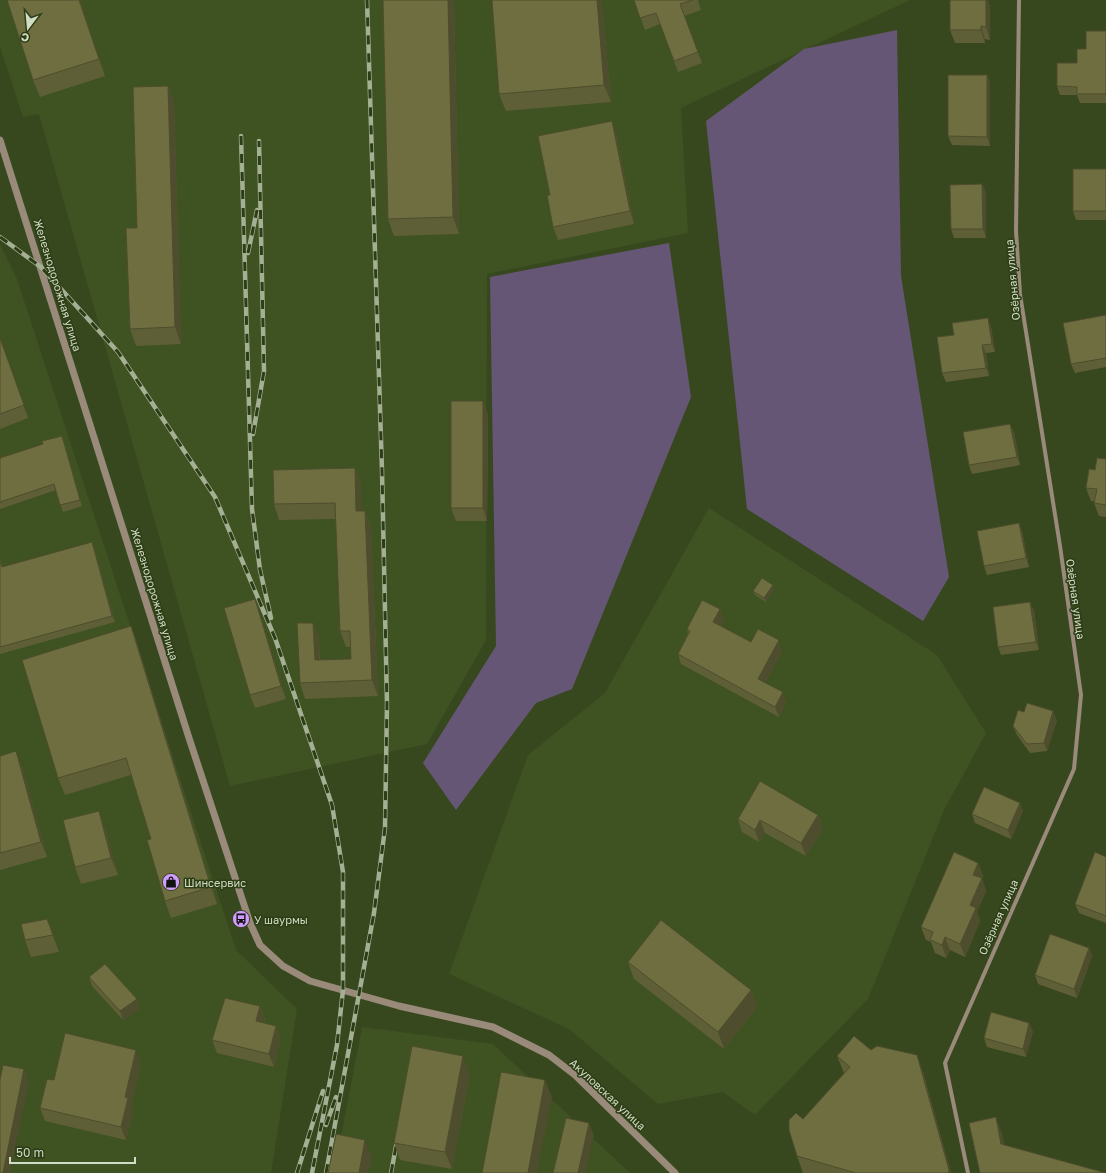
<svg xmlns="http://www.w3.org/2000/svg" width="1106" height="1173" font-family="'Golos Text',sans-serif">
<style>
.built{fill:#3f5222}
.green{fill:#665676}
.lines{fill:none;stroke-linecap:round;stroke-linejoin:round}
.minor{stroke:#998a7a;stroke-width:4}
.tertiary{stroke:#998a7a;stroke-width:7}
.rail-casing{stroke:#a4b094;stroke-width:4.5}
.rail{stroke:#2d3d15;stroke-width:3;stroke-dasharray:9;stroke-linecap:butt}
.wall{fill:#5f5f37}
.shaded-wall{fill:#4e4d2d}
.building{fill:#6f6e40;stroke:#4e4d2d}
.labels{text-anchor:middle;dominant-baseline:central;stroke-width:3;stroke-linejoin:round;paint-order:stroke}
.street-label{font-size:11px;fill:#d1dcc5;stroke:#2d3d15}
.poi-label{font-size:11px;fill:#d1dcc5;stroke:#2d3d15;text-anchor:start}
</style>
<rect width="100%" height="100%" fill="#37481f"/>
<path class="built" d="M 0,0 L 910,0 L 681,108 L 688,233 L 487,274 L 486,640 L 427,744 L 230,786 L 39,114 L 23,117 L 0,47 Z
M 0,244 L 17,279 L 236,950 L 297,1009 L 271,1173 L 0,1173 Z
M 709,508 L 937,655 L 986,733 L 944,810 L 868,999 L 755,1115 L 723,1092 L 658,1104 L 569,1029 L 449,974 L 528,755 L 605,693 Z
M 362,1027 L 493,1044 L 630,1173 L 334,1173 Z"/>
<path class="green" d="M 897,30 L 901,276 L 949,577 L 923,621 L 747,509 L 706,121 L 804,49 Z
M 669,243 L 691,397 L 572,689 L 536,703 L 456,810 L 423,763 L 496,646 L 490,277 Z"/>
<g class="lines">
<path class="minor" d="M 968,1173 L 945,1063 L 1074,769 L 1081,695 L 1060,546 L 1020,294 L 1016,231 L 1019,0"/>
<path class="tertiary" d="M 0,140 L 189,738 L 250,923 L 260,945 L 283,966 L 310,981 L 399,1006 L 493,1027 L 549,1055 L 575,1075 L 675,1173"/>
<defs>
<path id="rail" d="M 241,136 L 252,509 L 260,570 L 271,618
M 0,237 L 41,267 L 118,352 L 215,497 L 275,638 L 332,805 L 343,872 L 343,990 L 337,1045 L 312,1173
M 248,253 L 257,210
M 253,434 L 264,371 L 259,141
M 326,1125 L 336,1097
M 297,1173 L 323,1091
M 326,1173 L 374,913 L 385,828 L 387,704 L 382,471 L 367,0
M 391,1173 L 398,1136"/>
</defs>
<use href="#rail" class="rail-casing"/>
<use href="#rail" class="rail"/>
</g>
<path class="wall" d="M 80,0 L 105,76 L 40,97 L 33,80 Z
M 634,0 L 698,0 L 701,10 L 684,16 L 702,63 L 678,72 L 660,24 L 645,30 Z
M 988,0 L 990,7 L 990,40 L 985,39 L 985,43 L 955,43 L 950,30 Z
M 454,1 L 459,234 L 394,236 L 388,219 Z
M 602,4 L 611,102 L 506,111 L 499,94 Z
M 1106,31 L 1106,103 L 1080,103 L 1077,95 L 1060,95 L 1057,86 L 1077,63 L 1086,49 Z
M 987,75 L 990,84 L 990,146 L 952,145 L 948,136 Z
M 168,86 L 174,103 L 181,344 L 136,346 L 130,329 L 137,228 Z
M 616,134 L 634,224 L 558,240 L 553,227 L 550,195 Z
M 1106,169 L 1106,220 L 1076,220 L 1073,211 Z
M 982,184 L 986,193 L 986,238 L 954,238 L 951,229 Z
M 1106,315 L 1106,367 L 1075,373 L 1071,364 Z
M 988,318 L 991,327 L 995,352 L 986,353 L 989,376 L 946,382 L 942,373 L 954,335 Z
M 0,337 L 28,418 L 0,429 Z
M 488,414 L 487,521 L 456,521 L 451,508 Z
M 1014,432 L 1020,465 L 972,474 L 969,465 Z
M 64,442 L 82,506 L 63,512 L 56,490 L 0,509 L 0,458 Z
M 1106,459 L 1106,517 L 1099,516 L 1094,503 L 1095,501 L 1091,501 L 1086,488 L 1095,470 Z
M 355,468 L 361,484 L 361,511 L 365,511 L 371,527 L 378,696 L 305,699 L 300,683 L 313,623 L 319,638 L 320,660 L 351,659 L 351,647 L 346,647 L 340,631 L 336,519 L 279,520 L 274,504 Z
M 1019,523 L 1022,531 L 1029,567 L 987,575 L 984,566 Z
M 94,548 L 115,622 L 0,654 L 0,559 L 2,567 Z
M 774,589 L 766,602 L 755,595 L 753,591 Z
M 255,599 L 259,612 L 286,699 L 255,708 L 250,695 Z
M 1034,610 L 1039,650 L 1001,655 L 998,647 Z
M 724,620 L 721,626 L 751,642 L 782,651 L 765,683 L 786,703 L 779,717 L 681,664 L 678,654 L 688,633 L 687,629 Z
M 131,626 L 137,643 L 217,904 L 171,918 L 165,901 L 151,839 L 131,775 L 65,795 L 58,778 Z
M 1057,720 L 1047,751 L 1030,753 L 1017,735 L 1013,726 Z
M 0,756 L 22,766 L 47,857 L 0,870 Z
M 1023,811 L 1011,839 L 975,823 L 972,814 Z
M 818,815 L 823,828 L 806,856 L 765,833 L 759,842 L 742,832 L 738,819 Z
M 105,828 L 118,875 L 81,884 L 75,867 Z
M 1106,857 L 1106,923 L 1079,913 L 1075,904 Z
M 978,863 L 983,876 L 982,879 L 986,891 L 977,912 L 980,921 L 965,957 L 950,950 L 946,958 L 935,953 L 931,942 L 926,940 L 921,927 Z
M 47,919 L 59,952 L 31,957 L 25,940 Z
M 1089,948 L 1092,956 L 1077,998 L 1038,984 L 1035,975 Z
M 628,962 L 751,990 L 757,1007 L 724,1049 L 634,979 Z
M 89,977 L 137,999 L 140,1008 L 123,1020 L 92,986 Z
M 260,1006 L 265,1019 L 264,1023 L 276,1026 L 280,1039 L 274,1067 L 217,1053 L 212,1040 Z
M 1033,1031 L 1026,1057 L 987,1047 L 984,1038 Z
M 871,1050 L 923,1072 L 951,1173 L 803,1173 L 797,1156 L 803,1119 L 844,1073 L 837,1056 Z
M 141,1063 L 131,1105 L 133,1111 L 126,1140 L 45,1121 L 40,1108 L 54,1080 Z
M 470,1073 L 452,1169 L 400,1160 L 394,1143 Z"/>
<path class="shaded-wall" d="M 79,0 L 80,0 L 105,76 L 99,59 Z
M 448,0 L 453,0 L 454,1 L 459,234 L 453,217 Z
M 597,0 L 601,0 L 602,4 L 611,102 L 604,85 Z
M 985,0 L 988,0 L 990,7 L 990,40 L 986,27 Z
M 981,26 L 985,39 L 985,43 L 981,30 Z
M 987,75 L 990,84 L 990,146 L 987,137 Z
M 168,86 L 174,103 L 181,344 L 175,327 Z
M 612,121 L 616,134 L 634,224 L 630,211 Z
M 982,184 L 986,193 L 986,238 L 983,229 Z
M 988,318 L 991,327 L 995,352 L 992,344 Z
M 982,345 L 986,353 L 989,376 L 986,368 Z
M 483,401 L 488,414 L 487,521 L 483,508 Z
M 1010,424 L 1014,432 L 1020,465 L 1017,457 Z
M 62,436 L 64,442 L 82,506 L 80,500 Z
M 355,468 L 361,484 L 362,527 L 356,511 Z
M 365,511 L 371,527 L 378,696 L 372,680 Z
M 1019,523 L 1022,531 L 1029,567 L 1026,558 Z
M 92,542 L 94,548 L 115,622 L 112,616 Z
M 773,585 L 774,589 L 766,602 L 764,598 Z
M 255,599 L 259,612 L 286,699 L 281,686 Z
M 1030,602 L 1034,610 L 1039,650 L 1036,642 Z
M 720,609 L 724,620 L 717,633 L 713,622 Z
M 313,623 L 319,638 L 320,676 L 315,660 Z
M 131,626 L 137,643 L 217,904 L 211,887 Z
M 779,640 L 782,651 L 762,690 L 758,679 Z
M 783,692 L 786,703 L 779,717 L 775,707 Z
M 1053,711 L 1057,720 L 1047,751 L 1044,743 Z
M 16,751 L 22,766 L 47,857 L 41,842 Z
M 1020,803 L 1023,811 L 1011,839 L 1008,830 Z
M 99,811 L 105,828 L 118,875 L 111,858 Z
M 818,815 L 823,828 L 806,856 L 801,843 Z
M 760,820 L 765,833 L 759,842 L 755,830 Z
M 978,863 L 983,876 L 982,879 L 986,891 L 977,912 L 980,921 L 965,957 L 960,944 L 970,905 L 973,875 Z
M 945,937 L 950,950 L 946,958 L 942,945 Z
M 1089,948 L 1092,956 L 1077,998 L 1074,989 Z
M 751,990 L 757,1007 L 724,1049 L 718,1032 Z
M 137,999 L 140,1008 L 123,1020 L 120,1011 Z
M 260,1006 L 265,1019 L 261,1034 L 256,1021 Z
M 1029,1023 L 1033,1031 L 1026,1057 L 1023,1049 Z
M 276,1026 L 280,1039 L 274,1067 L 269,1054 Z
M 136,1050 L 141,1063 L 131,1105 L 133,1111 L 126,1140 L 121,1127 L 125,1097 Z
M 917,1055 L 923,1072 L 951,1173 L 948,1173 Z
M 463,1056 L 470,1073 L 452,1169 L 445,1152 Z
M 24,1069 L 29,1082 L 10,1173 L 3,1173 Z
M 545,1080 L 552,1097 L 537,1173 L 528,1173 Z
M 996,1117 L 1002,1134 L 1008,1161 L 1001,1144 Z
M 589,1123 L 594,1136 L 585,1173 L 578,1173 Z
M 365,1140 L 372,1157 L 368,1173 L 359,1173 Z"/>
<path class="building" d="M 7,0 L 79,0 L 99,59 L 33,80 Z
M 383,0 L 448,0 L 453,217 L 388,219 Z
M 492,0 L 597,0 L 604,85 L 499,94 Z
M 634,0 L 693,0 L 680,4 L 698,52 L 674,61 L 656,13 L 640,18 Z
M 950,0 L 986,0 L 986,27 L 981,26 L 981,30 L 950,30 Z
M 1086,31 L 1106,31 L 1106,94 L 1077,94 L 1077,87 L 1057,86 L 1057,63 L 1077,63 L 1077,49 L 1086,49 Z
M 948,75 L 987,75 L 987,137 L 948,136 Z
M 168,86 L 175,327 L 130,329 L 126,228 L 137,228 L 133,87 Z
M 612,121 L 630,211 L 553,227 L 547,195 L 550,195 L 538,136 Z
M 1073,169 L 1106,169 L 1106,211 L 1073,211 Z
M 982,184 L 983,229 L 951,229 L 950,185 Z
M 1106,315 L 1106,358 L 1071,364 L 1063,323 Z
M 988,318 L 992,344 L 982,345 L 986,368 L 942,373 L 937,337 L 954,335 L 952,323 Z
M 0,338 L 24,405 L 0,414 Z
M 451,401 L 483,401 L 483,508 L 451,508 Z
M 1010,424 L 1017,457 L 969,465 L 963,432 Z
M 62,436 L 80,500 L 60,505 L 54,484 L 0,502 L 0,458 L 43,444 L 42,441 Z
M 1097,458 L 1106,459 L 1106,505 L 1094,503 L 1097,489 L 1086,488 L 1089,469 L 1095,470 Z
M 355,468 L 356,511 L 365,511 L 372,680 L 300,683 L 297,623 L 313,623 L 315,660 L 351,659 L 350,631 L 340,631 L 335,503 L 274,504 L 273,470 Z
M 1019,523 L 1026,558 L 984,566 L 977,531 Z
M 92,542 L 112,616 L 0,647 L 0,561 L 2,567 Z
M 762,578 L 773,585 L 764,598 L 753,591 Z
M 255,599 L 281,686 L 250,695 L 224,608 Z
M 702,600 L 720,609 L 713,622 L 751,642 L 758,629 L 779,640 L 758,679 L 783,692 L 775,707 L 678,654 L 690,631 L 687,629 Z
M 1030,602 L 1036,642 L 998,647 L 993,607 Z
M 131,626 L 211,887 L 165,901 L 147,840 L 151,839 L 126,758 L 58,778 L 22,660 Z
M 1027,703 L 1053,711 L 1044,743 L 1027,744 L 1013,726 L 1018,710 L 1024,712 Z
M 16,751 L 41,842 L 0,853 L 0,756 Z
M 760,781 L 818,815 L 801,843 L 760,820 L 755,830 L 738,819 Z
M 984,787 L 1020,803 L 1008,830 L 972,814 Z
M 99,811 L 111,858 L 75,867 L 63,820 Z
M 954,852 L 978,863 L 973,875 L 982,878 L 970,905 L 976,908 L 960,944 L 945,937 L 942,945 L 930,940 L 933,932 L 921,927 Z
M 1095,852 L 1106,857 L 1106,916 L 1075,904 Z
M 47,919 L 53,935 L 25,940 L 21,924 Z
M 661,920 L 751,990 L 718,1032 L 628,962 Z
M 1050,934 L 1089,948 L 1074,989 L 1035,975 Z
M 105,964 L 137,999 L 120,1011 L 89,977 Z
M 225,998 L 260,1006 L 256,1021 L 276,1026 L 269,1054 L 212,1040 Z
M 991,1012 L 1029,1023 L 1023,1049 L 984,1038 Z
M 65,1033 L 136,1050 L 125,1097 L 128,1098 L 121,1127 L 40,1108 L 47,1079 L 54,1080 Z
M 854,1036 L 871,1050 L 877,1046 L 917,1055 L 949,1170 L 948,1173 L 856,1173 L 797,1156 L 789,1130 L 789,1120 L 796,1113 L 803,1119 L 850,1067 L 837,1056 Z
M 412,1046 L 463,1056 L 445,1152 L 394,1143 Z
M 3,1065 L 24,1069 L 3,1173 L 0,1173 L 0,1080 Z
M 501,1072 L 545,1080 L 528,1173 L 482,1173 Z
M 996,1117 L 1001,1144 L 1106,1173 L 980,1173 L 969,1123 Z
M 566,1118 L 589,1123 L 578,1173 L 553,1173 Z
M 336,1134 L 365,1140 L 359,1173 L 328,1173 Z"/>
<defs>
<symbol id="shop-disc" viewBox="-11 -11 22 22"><circle r="9.5" fill="#d09dfe" stroke="#2d3d15"/><path d="M-5-2.5h2.3a2.7 3.5 0 0 1 5.4 0H5L5.5 6h-11ZM-1.5-2.5h3a1.5 2.3 0 0 0-3 0Z" fill="#111"/></symbol>
<symbol id="bus-disc" viewBox="-11 -11 22 22"><circle r="9.5" fill="#d09dfe" stroke="#2d3d15"/><path d="M-5-6H5V4H4V6H2V4H-2V6H-4V4H-5ZM-3.5-4V0h7V-4ZM-3.5 1.2v1.5H-2V1.2ZM2 1.2v1.5H3.5V1.2Z" fill="#111"/></symbol>
</defs>
<g fill-rule="evenodd">
<use href="#shop-disc" x="161" y="872" width="20" height="20"/>
<use href="#bus-disc" x="231" y="909" width="20" height="20"/>
</g>
<g class="labels">
<g class="street-label">
<text transform="translate(1012 280) rotate(-95)">Озёрная улица</text>
<text transform="translate(58 285) rotate(73)">Железнодорожная улица</text>
<text transform="translate(155 594) rotate(73)">Железнодорожная улица</text>
<text transform="translate(1076 599) rotate(82)">Озёрная улица</text>
<text transform="translate(998 917) rotate(-66)">Озёрная улица</text>
<text transform="translate(608 1094) rotate(43)">Акуловская улица</text>
</g>
<g class="poi-label">
<text x="184" y="882">Шинсервис</text>
<text x="254" y="919">У шаурмы</text>
</g>
</g>
<g transform="translate(28 28) rotate(196)" stroke="#2d3d15" stroke-width="3" paint-order="stroke">
<path d="M0-3L7 15L0 10L-7 15Z" fill="#d1dcc5"/>
<text y="-6" font-size="11" font-weight="bold" text-anchor="middle" fill="#d1dcc5">С</text>
</g>
<path d="M10 1157v6h125v-6" fill="none" stroke="#d1dcc5" stroke-width="2"/>
<text x="16" y="1157" font-size="12" fill="#d1dcc5" stroke="#2d3d15" stroke-width="3" paint-order="stroke">50 m</text>
</svg>
